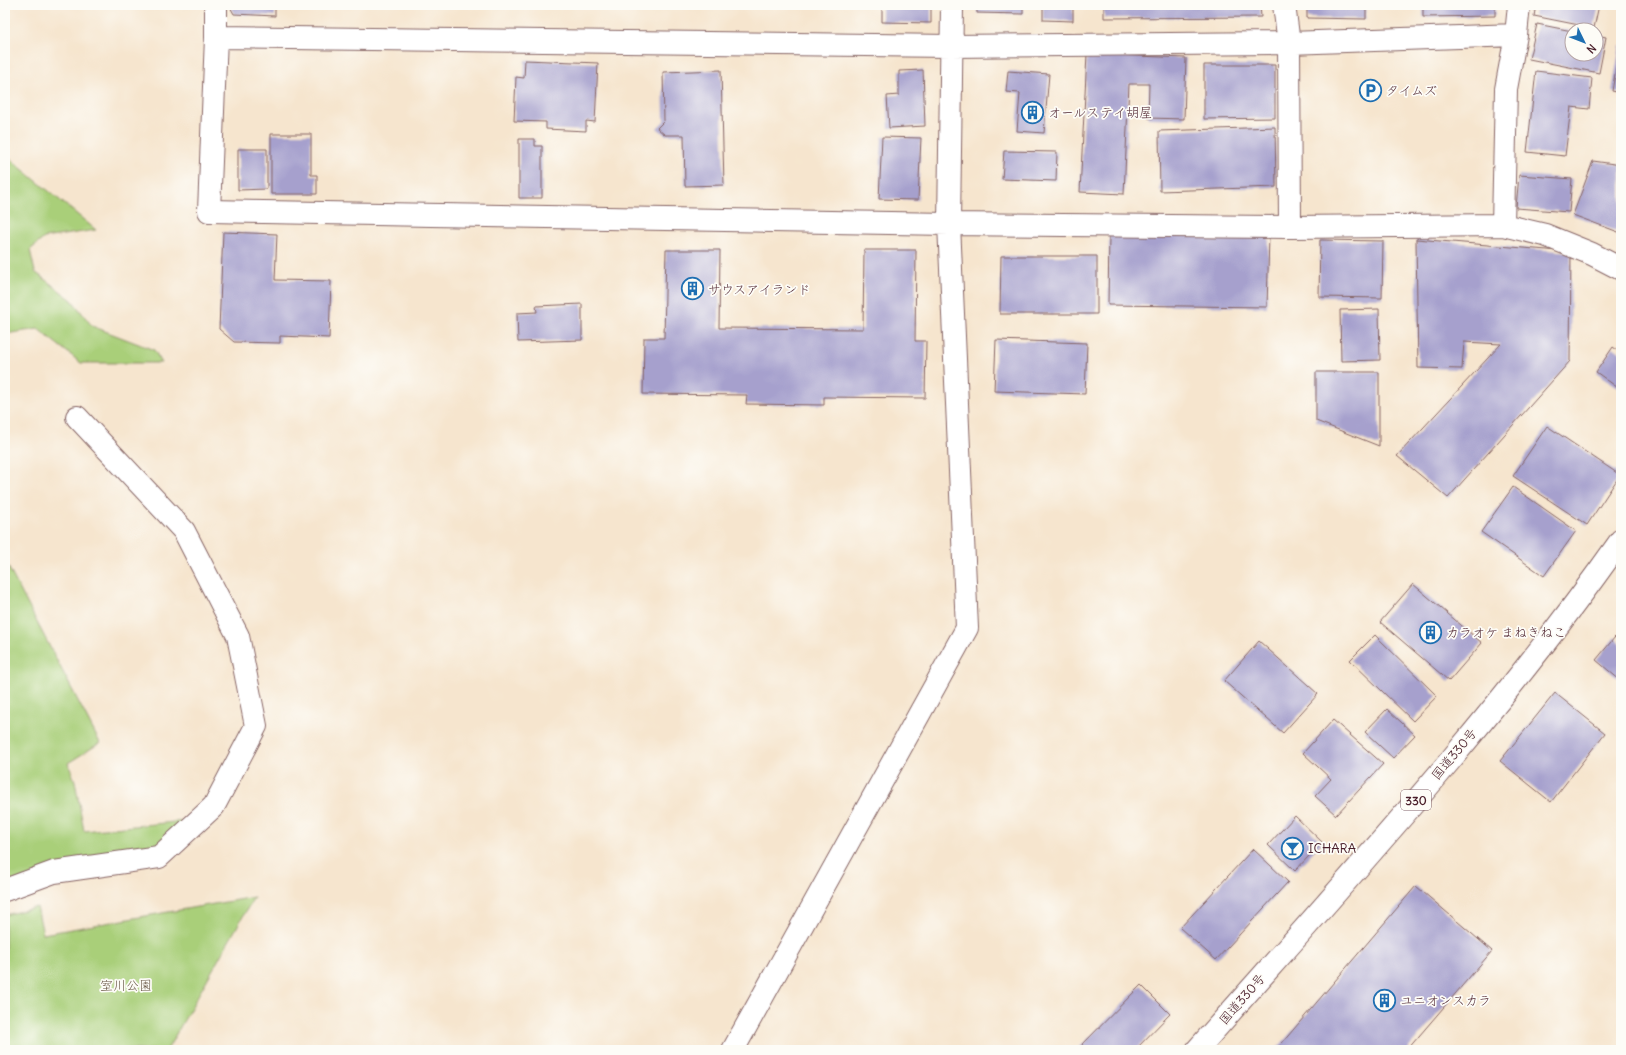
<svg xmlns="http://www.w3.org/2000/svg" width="1626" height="1055" font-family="Delius,'Klee One',sans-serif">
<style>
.green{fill:#a9cf79;stroke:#7a7752}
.building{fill:#a6a0cd}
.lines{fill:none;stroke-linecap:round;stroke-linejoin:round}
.minor-casing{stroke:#866464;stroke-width:24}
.trunk-casing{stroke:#866464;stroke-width:24}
.minor{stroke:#fff;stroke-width:22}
.trunk{stroke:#fff;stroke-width:22}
.labels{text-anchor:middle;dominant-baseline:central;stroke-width:3.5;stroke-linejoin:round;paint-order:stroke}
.shield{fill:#fdfcf7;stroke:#806168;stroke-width:1}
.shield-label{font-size:12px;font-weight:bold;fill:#4a1f2b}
.poi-label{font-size:13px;fill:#4a1f2b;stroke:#fdfcf7;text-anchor:start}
.street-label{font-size:13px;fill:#4a1f2b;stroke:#fdfcf7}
.park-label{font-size:13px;fill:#665442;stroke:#fdfcf7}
</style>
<rect width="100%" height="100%" fill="#fdfcf7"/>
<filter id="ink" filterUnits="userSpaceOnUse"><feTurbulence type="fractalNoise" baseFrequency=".025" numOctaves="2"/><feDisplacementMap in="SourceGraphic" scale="8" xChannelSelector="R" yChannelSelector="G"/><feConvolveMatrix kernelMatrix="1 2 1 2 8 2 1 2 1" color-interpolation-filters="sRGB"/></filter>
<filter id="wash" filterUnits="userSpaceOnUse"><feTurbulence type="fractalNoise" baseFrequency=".012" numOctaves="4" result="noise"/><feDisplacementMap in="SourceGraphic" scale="16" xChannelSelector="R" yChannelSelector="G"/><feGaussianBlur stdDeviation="0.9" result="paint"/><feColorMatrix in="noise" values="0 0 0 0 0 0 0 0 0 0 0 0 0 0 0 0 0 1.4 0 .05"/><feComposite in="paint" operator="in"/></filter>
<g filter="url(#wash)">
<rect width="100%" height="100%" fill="#f6e5ce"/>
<path class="green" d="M 5,159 L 10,159 L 96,230 L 44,238 L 30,250 L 35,272 L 72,300 L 92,326 L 154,350 L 162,363 L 81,363 L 38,329 L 5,334 Z
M 5,561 L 100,743 L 68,763 L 75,781 L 84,831 L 184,821 L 157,847 L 5,883 Z
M 254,897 L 167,1050 L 5,1050 L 5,915 L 37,907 L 43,934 Z"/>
<g id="blocks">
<path class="building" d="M 229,5 L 275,5 L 275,16 L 234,14 Z
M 882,5 L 931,5 L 931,23 L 882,22 Z
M 977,5 L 1023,5 L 1023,14 L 977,13 Z
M 1043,5 L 1073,5 L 1073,21 L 1043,20 Z
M 1104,5 L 1260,5 L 1261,17 L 1104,18 Z
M 1307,5 L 1366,5 L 1366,19 L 1307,18 Z
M 1423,5 L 1495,5 L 1495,16 L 1423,17 Z
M 1536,5 L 1599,5 L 1594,28 L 1534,16 Z
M 1537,24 L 1572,31 L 1572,54 L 1596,54 L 1596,35 L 1606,37 L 1599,73 L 1529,59 Z
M 1620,46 L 1621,46 L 1621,93 L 1612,91 Z
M 1087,54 L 1186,58 L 1184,119 L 1148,118 L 1149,84 L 1129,84 L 1124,194 L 1080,192 Z
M 525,60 L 598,63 L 595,122 L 586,121 L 586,131 L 546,129 L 546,122 L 514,121 L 516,77 L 524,78 Z
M 1204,65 L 1275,65 L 1275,118 L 1204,119 Z
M 721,70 L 724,185 L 685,186 L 684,135 L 665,135 L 657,128 L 664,121 L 663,72 Z
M 923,70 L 925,126 L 889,128 L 887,96 L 899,95 L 899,71 Z
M 1008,71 L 1049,74 L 1044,133 L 1017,131 L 1020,93 L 1006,92 Z
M 1536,71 L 1592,78 L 1589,109 L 1571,107 L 1565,156 L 1527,152 Z
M 1275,127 L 1276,187 L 1160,191 L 1159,131 Z
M 271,134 L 311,134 L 311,175 L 317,175 L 317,194 L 271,194 Z
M 882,137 L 921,138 L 918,200 L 879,199 Z
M 519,139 L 535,139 L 535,146 L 542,146 L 542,198 L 519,198 Z
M 238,149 L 267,149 L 267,189 L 238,190 Z
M 1004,151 L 1057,152 L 1056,181 L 1002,179 Z
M 1593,161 L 1621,165 L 1621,233 L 1573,215 Z
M 1519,175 L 1572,179 L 1569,212 L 1516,208 Z
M 223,232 L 277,234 L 275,280 L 331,281 L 329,338 L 280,336 L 280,343 L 234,342 L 219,329 Z
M 1109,234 L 1269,236 L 1267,307 L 1108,305 Z
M 1416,239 L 1571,252 L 1570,361 L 1448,498 L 1397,456 L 1501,344 L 1464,342 L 1462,369 L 1418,368 Z
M 1320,240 L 1383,241 L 1382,298 L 1319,297 Z
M 666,250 L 720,250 L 719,328 L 863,329 L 864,250 L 916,250 L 915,341 L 926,341 L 925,398 L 824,397 L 824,405 L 746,404 L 747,395 L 643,394 L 644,338 L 664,338 Z
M 1001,256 L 1097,256 L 1097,314 L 1000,314 Z
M 582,304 L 582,340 L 518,342 L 517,313 L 537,312 L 536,306 Z
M 1379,309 L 1380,360 L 1341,361 L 1340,310 Z
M 996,340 L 1087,343 L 1085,394 L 994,391 Z
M 1613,347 L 1621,353 L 1621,390 L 1596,372 Z
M 1316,372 L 1379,372 L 1379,446 L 1316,421 Z
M 1547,426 L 1620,475 L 1587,525 L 1513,476 Z
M 1513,487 L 1576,531 L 1544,576 L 1481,532 Z
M 1413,584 L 1482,643 L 1449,681 L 1380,622 Z
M 1375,635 L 1437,696 L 1413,721 L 1350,660 Z
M 1615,637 L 1621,643 L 1621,681 L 1596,660 Z
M 1259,641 L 1318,694 L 1283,733 L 1224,681 Z
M 1555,693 L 1605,733 L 1551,802 L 1500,761 Z
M 1387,709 L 1415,735 L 1393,758 L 1365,732 Z
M 1333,720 L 1383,764 L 1336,815 L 1315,796 L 1331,779 L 1303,753 Z
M 1295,816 L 1322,842 L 1295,871 L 1268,845 Z
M 1253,849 L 1288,882 L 1216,960 L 1180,928 Z
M 1416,886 L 1492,951 L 1407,1050 L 1276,1050 Z
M 1141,985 L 1170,1014 L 1135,1050 L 1077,1050 Z"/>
</g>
</g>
<g filter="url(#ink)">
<use href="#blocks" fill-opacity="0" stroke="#866464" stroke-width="1"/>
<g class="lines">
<defs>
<path id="minor" d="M 216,5 L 216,37 L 209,211 L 949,224 L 1290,227 L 1503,225 L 1545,235 L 1592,254 L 1621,269
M 1284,5 L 1289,43 L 1290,227
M 216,37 L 951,46 L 1289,43 L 1516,35
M 1503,225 L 1506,89 L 1516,35 L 1519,5
M 5,890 L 54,872 L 159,857 L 214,806 L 256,726 L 238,636 L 184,531 L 77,417
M 733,1050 L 967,628 L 949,224 L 952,5"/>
<path id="trunk" d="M 1197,1050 C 1343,884 1494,721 1621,540"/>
</defs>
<use href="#minor" class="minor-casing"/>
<use href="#trunk" class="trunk-casing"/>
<use href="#minor" class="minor"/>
<use href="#trunk" class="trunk"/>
</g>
</g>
<defs>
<symbol id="parking-ring" viewBox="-11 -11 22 22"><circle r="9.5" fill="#fdfcf7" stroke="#1f6fb2" stroke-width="1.5"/><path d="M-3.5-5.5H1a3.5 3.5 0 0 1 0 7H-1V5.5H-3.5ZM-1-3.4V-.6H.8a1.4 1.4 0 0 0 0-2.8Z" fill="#1f6fb2"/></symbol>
<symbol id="building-ring" viewBox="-11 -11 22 22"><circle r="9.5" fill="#fdfcf7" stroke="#1f6fb2" stroke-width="1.5"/><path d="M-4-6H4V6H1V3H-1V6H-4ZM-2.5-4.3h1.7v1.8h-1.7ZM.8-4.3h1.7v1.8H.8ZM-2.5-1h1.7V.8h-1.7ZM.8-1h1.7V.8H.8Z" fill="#1f6fb2"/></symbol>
<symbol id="bar-ring" viewBox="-11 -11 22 22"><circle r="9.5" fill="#fdfcf7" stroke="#1f6fb2" stroke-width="1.5"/><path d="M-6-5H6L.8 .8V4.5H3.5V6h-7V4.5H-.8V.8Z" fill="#1f6fb2"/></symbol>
</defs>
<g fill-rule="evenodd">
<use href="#parking-ring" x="1358" y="78" width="25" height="25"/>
<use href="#building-ring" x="1020" y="100" width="25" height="25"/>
<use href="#building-ring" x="680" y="276" width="25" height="25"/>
<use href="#building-ring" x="1418" y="620" width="25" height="25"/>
<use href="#bar-ring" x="1280" y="836" width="25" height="25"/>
<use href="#building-ring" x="1372" y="988" width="25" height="25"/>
</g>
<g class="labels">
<rect class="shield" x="1401" y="790" width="30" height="20" rx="3"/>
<g class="shield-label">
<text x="1416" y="800">330</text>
</g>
<g class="poi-label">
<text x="1386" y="90">タイムズ</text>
<text x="1048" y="112">オールステイ胡屋</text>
<text x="708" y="289">サウスアイランド</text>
<text x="1446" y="632">カラオケ まねきねこ</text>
<text x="1308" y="848">ICHARA</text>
<text x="1400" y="1000">ユニオンスカラ</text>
</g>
<g class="street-label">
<text transform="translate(1454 754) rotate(-50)">国道330号</text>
<text transform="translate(1242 999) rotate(-49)">国道330号</text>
</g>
<g class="park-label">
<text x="126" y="985">室川公園</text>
</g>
</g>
<rect width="1626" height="1055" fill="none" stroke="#fdfcf7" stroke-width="20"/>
<g transform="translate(1584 42) rotate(133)"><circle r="19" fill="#fdfcf7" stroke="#b5a4a5"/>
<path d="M0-3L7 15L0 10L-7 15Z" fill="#1f6fb2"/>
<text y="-6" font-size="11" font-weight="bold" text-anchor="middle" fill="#4a1f2b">N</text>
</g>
</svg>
